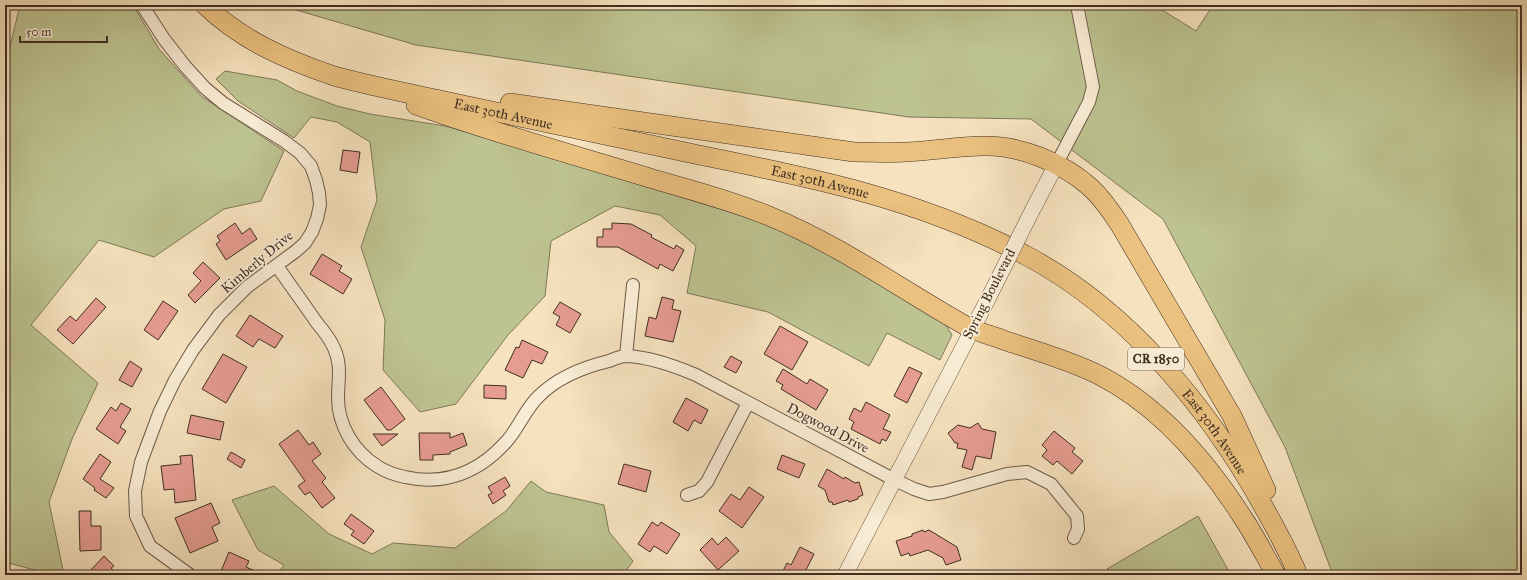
<svg xmlns="http://www.w3.org/2000/svg" width="1527" height="580" font-family="'IM FELL Great Primer',serif">
<style>
.green{fill:#bdc391;stroke:#7e785a}
.building{fill:#e69c91;stroke:#402e23}
.lines{fill:none;stroke-linecap:round;stroke-linejoin:round}
.minor-casing{stroke:#6e5b4a;stroke-width:14}
.tertiary-casing{stroke:#6e5b4a;stroke-width:16}
.primary-casing{stroke:#402e23;stroke-width:20}
.minor{stroke:#f9ecd5;stroke-width:12}
.tertiary{stroke:#f9ecd5;stroke-width:15}
.primary{stroke:#ebc17f;stroke-width:19}
.tertiary-bridge-casing{stroke:#6e5b4a;stroke-width:16;stroke-linecap:butt}
.tertiary-bridge{stroke:#f9ecd5;stroke-width:15}
.labels{text-anchor:middle;dominant-baseline:central;stroke-width:3.5;stroke-linejoin:round;paint-order:stroke}
.shield{fill:#f9ecd5;stroke:#786758;stroke-width:1}
.shield-label{font-size:13px;font-weight:bold;fill:#402e23}
.street-label{font-size:14px;fill:#402e23;stroke:#f9ecd5}
</style>
<rect width="100%" height="100%" fill="#f6e2be"/>
<filter id="stains"><feTurbulence type="fractalNoise" baseFrequency=".005" numOctaves="4"/><feColorMatrix values="0 0 0 0 .2 0 0 0 0 .09 0 0 0 0 .02 0 0 0 .5 -.17"/></filter>
<radialGradient id="worn" r=".72"><stop offset=".6" stop-color="#630" stop-opacity="0"/><stop offset="1" stop-color="#630" stop-opacity=".3"/></radialGradient>
<path class="green" d="M 20,5 L 133,5 L 159,49 L 201,96 L 284,151 L 261,201 L 224,209 L 154,257 L 99,240 L 31,325 L 98,383 L 72,439 L 49,502 L 64,575 L 53,575 L 5,562 L 5,61 L 8,55 Z
M 279,5 L 1154,5 L 1196,31 L 1213,5 L 1522,5 L 1522,575 L 1333,575 L 1285,447 L 1163,219 L 1031,119 L 909,117 L 416,45 Z
M 225,71 L 277,80 L 297,91 L 337,106 L 370,114 L 445,126 L 505,143 L 752,219 L 780,230 L 834,257 L 944,322 L 952,335 L 940,360 L 887,333 L 869,366 L 768,312 L 687,293 L 696,246 L 660,215 L 615,206 L 551,241 L 545,296 L 508,335 L 456,404 L 420,412 L 383,370 L 385,320 L 361,247 L 377,200 L 370,142 L 337,122 L 311,117 L 294,138 L 238,101 L 216,79 Z
M 531,481 L 546,492 L 604,505 L 609,532 L 633,561 L 623,575 L 277,575 L 284,565 L 258,550 L 232,500 L 274,486 L 329,534 L 372,554 L 393,543 L 455,548 L 506,511 Z
M 1198,516 L 1231,575 L 1117,575 L 1107,569 Z"/>
<path class="building" d="M 343,150 L 360,152 L 357,173 L 340,170 Z
M 235,223 L 242,234 L 250,228 L 257,239 L 226,260 L 216,244 L 220,241 L 217,236 Z
M 612,223 L 631,224 L 652,235 L 651,237 L 674,249 L 676,245 L 684,250 L 673,271 L 660,264 L 658,269 L 618,247 L 597,247 L 597,237 L 603,237 L 603,229 L 612,229 Z
M 322,254 L 342,266 L 339,271 L 352,279 L 343,294 L 310,274 Z
M 203,262 L 220,278 L 195,303 L 188,295 L 201,281 L 193,273 Z
M 662,297 L 674,300 L 672,309 L 681,311 L 673,342 L 645,336 L 649,317 L 656,319 Z
M 96,298 L 106,307 L 73,344 L 57,330 L 70,316 L 76,321 Z
M 163,301 L 178,311 L 158,340 L 144,330 Z
M 560,302 L 581,314 L 570,333 L 556,325 L 560,317 L 553,313 Z
M 250,315 L 283,336 L 275,348 L 259,339 L 253,347 L 236,336 Z
M 780,326 L 808,342 L 792,370 L 764,354 Z
M 522,340 L 548,352 L 542,364 L 532,360 L 523,378 L 505,370 L 516,347 L 519,348 Z
M 223,354 L 247,367 L 226,403 L 202,389 Z
M 731,356 L 742,362 L 736,373 L 724,367 Z
M 130,361 L 142,369 L 132,387 L 119,380 Z
M 909,367 L 922,373 L 907,403 L 894,396 Z
M 783,369 L 807,384 L 810,379 L 828,390 L 816,410 L 781,389 L 783,385 L 776,381 Z
M 484,385 L 506,386 L 506,399 L 484,398 Z
M 381,387 L 405,419 L 391,430 L 387,430 L 364,400 Z
M 686,398 L 708,410 L 701,424 L 694,420 L 688,431 L 673,422 Z
M 866,402 L 890,415 L 883,429 L 891,432 L 886,441 L 882,439 L 880,444 L 851,429 L 854,422 L 849,419 L 854,408 L 861,412 Z
M 121,403 L 131,409 L 120,427 L 126,431 L 118,444 L 96,429 L 111,407 L 116,411 Z
M 191,415 L 224,422 L 220,440 L 187,433 Z
M 978,423 L 982,429 L 996,432 L 991,459 L 976,456 L 972,470 L 962,467 L 967,450 L 957,448 L 958,443 L 955,443 L 948,433 L 958,425 L 970,428 Z
M 298,430 L 309,445 L 313,442 L 321,454 L 312,461 L 326,478 L 322,482 L 335,498 L 322,508 L 310,492 L 305,495 L 298,486 L 305,481 L 279,444 Z
M 1054,431 L 1075,448 L 1072,452 L 1083,461 L 1072,474 L 1057,461 L 1053,465 L 1042,456 L 1047,450 L 1042,445 Z
M 419,433 L 450,433 L 450,438 L 463,433 L 467,445 L 450,452 L 450,454 L 433,455 L 433,460 L 420,460 Z
M 373,434 L 398,434 L 382,446 Z
M 231,452 L 245,460 L 241,468 L 227,459 Z
M 100,454 L 111,462 L 100,479 L 114,488 L 106,498 L 94,490 L 95,488 L 83,479 Z
M 192,455 L 196,500 L 175,503 L 174,489 L 164,490 L 161,466 L 181,464 L 180,456 Z
M 782,455 L 805,464 L 799,478 L 777,469 Z
M 624,464 L 651,471 L 646,492 L 618,484 Z
M 827,469 L 844,479 L 845,477 L 855,483 L 859,482 L 863,495 L 858,497 L 858,499 L 849,502 L 848,500 L 833,505 L 832,502 L 829,502 L 825,490 L 818,486 Z
M 505,477 L 510,486 L 503,491 L 506,495 L 493,504 L 488,495 L 492,493 L 488,487 Z
M 749,487 L 764,497 L 742,528 L 719,511 L 731,494 L 740,500 Z
M 211,503 L 220,523 L 212,527 L 218,541 L 190,553 L 175,518 Z
M 79,511 L 91,511 L 91,526 L 101,526 L 101,550 L 80,551 Z
M 351,514 L 374,531 L 364,544 L 351,535 L 354,531 L 344,524 Z
M 652,522 L 658,526 L 661,522 L 680,534 L 667,554 L 654,546 L 650,552 L 638,544 Z
M 923,530 L 924,532 L 929,530 L 957,547 L 961,560 L 946,565 L 943,558 L 928,550 L 910,556 L 909,553 L 901,556 L 896,541 L 912,536 L 912,534 Z
M 726,537 L 739,551 L 718,570 L 700,550 L 712,538 L 718,545 Z
M 800,547 L 814,554 L 805,572 L 812,575 L 781,575 L 787,563 L 791,565 Z
M 229,552 L 249,561 L 246,567 L 264,575 L 230,575 L 221,571 Z
M 104,556 L 114,566 L 111,568 L 118,575 L 94,575 L 90,571 Z"/>
<g class="lines">
<defs>
<path id="minor" d="M 142,5 L 164,39 L 185,66 L 205,88 L 223,103 L 284,141 L 300,153 L 311,166 L 316,180 L 319,193 L 320,205 L 317,219 L 312,232 L 305,243 L 296,251 L 247,287 L 219,315 L 193,350 L 175,380 L 160,411 L 141,462 L 135,491 L 136,516 L 150,546 L 190,575
M 1056,165 L 1089,102 L 1093,87 L 1077,5
M 277,266 C 290,285 304,304 317,323 C 323,330 330,339 334,348 C 342,365 338,380 338,398 C 338,425 354,452 377,466 C 386,472 395,475 405,477 C 445,486 479,472 506,442 C 519,428 525,409 539,396 C 558,377 584,367 609,361 C 614,359 621,356 626,356 C 650,357 675,366 696,375 L 893,479 L 914,489 L 929,494 L 943,492 L 1007,474 L 1027,472 L 1051,484 L 1077,516 L 1078,529 L 1074,538
M 626,356 L 633,285
M 687,495 L 699,491 L 707,482 L 748,403"/>
<path id="tertiary" d="M 1033,209 L 1056,165
M 845,575 L 988,299"/>
<g id="primary">
<path id="s1" d="M 205,5 C 241,40 287,60 334,76 C 378,88 423,96 468,106 C 545,123 622,139 699,155 C 814,178 922,200 1027,256 C 1127,309 1207,406 1262,504 C 1275,527 1288,550 1298,575"/>
<path d="M 510,103 L 854,152 C 871,152 889,153 906,152 C 932,151 958,146 984,146 C 1020,145 1063,163 1090,187 C 1102,198 1111,211 1120,225 L 1232,416 L 1266,490"/>
<path d="M 416,105 C 494,133 574,155 653,179 C 692,190 732,201 769,216 C 840,245 902,290 968,327 C 980,333 994,336 1006,341 C 1037,351 1068,360 1097,374 C 1159,405 1206,460 1243,518 C 1255,536 1265,556 1276,575"/>
</g>
</defs>
<use href="#minor" class="minor-casing"/>
<use href="#tertiary" class="tertiary-casing"/>
<use href="#primary" class="primary-casing"/>
<use href="#minor" class="minor"/>
<use href="#tertiary" class="tertiary"/>
<use href="#primary" class="primary"/>
<defs>
<path id="tertiary-bridge" d="M 988,299 L 1033,209"/>
</defs>
<use href="#tertiary-bridge" class="tertiary-bridge-casing"/>
<use href="#tertiary-bridge" class="tertiary-bridge"/>
</g>
<g class="labels">
<rect class="shield" x="1128" y="348" width="56" height="22" rx="3"/>
<g class="shield-label">
<text x="1156" y="359">CR 1850</text>
</g>
<g class="street-label">
<text stroke="none"><textPath href="#s1" startOffset="322">East 30th Avenue</textPath></text>
<text stroke="none"><textPath href="#s1" startOffset="646">East 30th Avenue</textPath></text>
<text transform="translate(257 262) rotate(-40)">Kimberly Drive</text>
<text transform="translate(989 294) rotate(-63)">Spring Boulevard</text>
<text transform="translate(828 428) rotate(28)">Dogwood Drive</text>
<text stroke="none"><textPath href="#s1" startOffset="1126">East 30th Avenue</textPath></text>
</g>
</g>
<rect width="1527" height="580" fill="none" stroke="#f6e2be" stroke-width="20"/>
<rect x="6" y="6" width="1515" height="568" fill="none" stroke="#402e23" stroke-width="2"/>
<rect x="10" y="10" width="1507" height="560" fill="none" stroke="#402e23"/>
<path d="M20 36v6h87v-6" fill="none" stroke="#402e23" stroke-width="2"/>
<text x="26" y="36" font-size="12" fill="#402e23" stroke="#f9ecd5" stroke-width="3" paint-order="stroke">50 m</text>
<rect width="100%" height="100%" filter="url(#stains)"/>
<rect width="100%" height="100%" fill="url(#worn)"/>
</svg>
